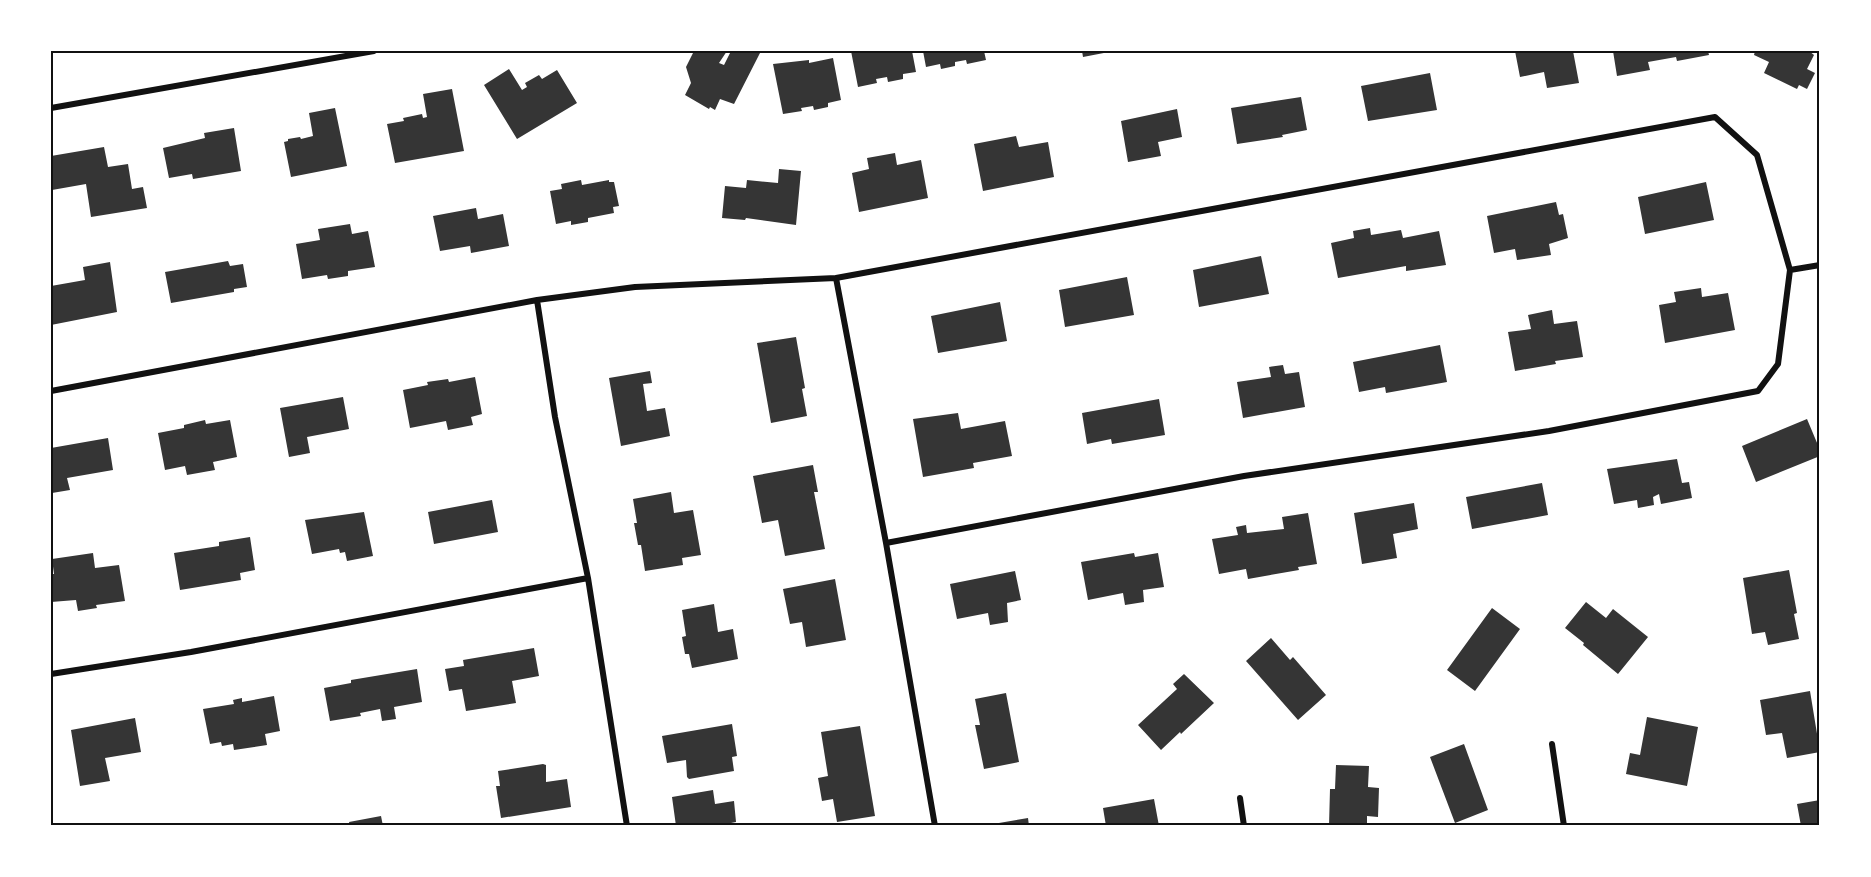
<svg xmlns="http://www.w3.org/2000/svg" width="1871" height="877" font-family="Manrope,sans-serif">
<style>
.building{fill:#353535}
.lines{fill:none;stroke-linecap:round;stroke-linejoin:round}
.minor{stroke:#111;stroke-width:6}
.neatline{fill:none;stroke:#111;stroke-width:2}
</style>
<rect width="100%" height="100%" fill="#fff"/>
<path class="building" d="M 694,51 L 727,51 L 719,63 L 724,65 L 731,51 L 756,51 L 760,53 L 734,104 L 720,99 L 715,110 L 710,107 L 709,109 L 685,95 L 691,83 L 686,67 Z
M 851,51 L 912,51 L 916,72 L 903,74 L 903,79 L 888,82 L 887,77 L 876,79 L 877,83 L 858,87 Z
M 923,51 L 984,51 L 986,60 L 967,64 L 966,60 L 955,62 L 955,66 L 941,69 L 940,64 L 926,67 Z
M 1082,51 L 1109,51 L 1109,52 L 1083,57 Z
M 1515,51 L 1573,51 L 1579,83 L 1547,88 L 1544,72 L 1520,77 Z
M 1613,51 L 1708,51 L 1709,55 L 1677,61 L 1676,57 L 1648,62 L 1650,70 L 1617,76 Z
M 1755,51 L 1809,51 L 1814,55 L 1807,69 L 1815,73 L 1807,89 L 1799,85 L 1797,89 L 1764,73 L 1769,62 L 1754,55 Z
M 833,58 L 841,100 L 828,103 L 828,107 L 814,110 L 813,106 L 801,108 L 802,111 L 783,114 L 773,64 L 809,60 L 809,63 Z
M 509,69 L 522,90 L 527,87 L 525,83 L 539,75 L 542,79 L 557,70 L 577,103 L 517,139 L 484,85 Z
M 1430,73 L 1437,110 L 1368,121 L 1361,86 Z
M 452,89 L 464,151 L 395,163 L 387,124 L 404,121 L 403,118 L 422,114 L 423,118 L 427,117 L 423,94 Z
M 1301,97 L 1307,130 L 1282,135 L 1283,137 L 1237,144 L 1231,108 Z
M 335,108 L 347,166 L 291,177 L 284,142 L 288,141 L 288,139 L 300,137 L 301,139 L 313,136 L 309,113 Z
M 1177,109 L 1182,137 L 1158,142 L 1161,156 L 1128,162 L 1121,121 Z
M 234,128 L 241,171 L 193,179 L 192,174 L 169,178 L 163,148 L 205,138 L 204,133 Z
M 1016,136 L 1019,147 L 1048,142 L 1054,177 L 983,191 L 974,144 Z
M 104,147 L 108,167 L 128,164 L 132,189 L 143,187 L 147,208 L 91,217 L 86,184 L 52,190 L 51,156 Z
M 895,153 L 897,165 L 921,160 L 928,198 L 859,212 L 852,173 L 869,169 L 867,158 Z
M 779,169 L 801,171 L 796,225 L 746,218 L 745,220 L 722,218 L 725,186 L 746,188 L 747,180 L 778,183 Z
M 581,180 L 582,185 L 609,180 L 609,182 L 614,182 L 619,206 L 613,207 L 614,213 L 588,218 L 588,222 L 571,225 L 571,221 L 556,224 L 550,191 L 562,189 L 561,184 Z
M 1706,182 L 1714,220 L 1645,234 L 1638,197 Z
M 1556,202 L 1559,215 L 1563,214 L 1568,238 L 1549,244 L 1551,255 L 1517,260 L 1515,249 L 1494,253 L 1487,216 Z
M 476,208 L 478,219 L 503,214 L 509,246 L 471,253 L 470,246 L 440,251 L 433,216 Z
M 350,224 L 352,234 L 368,231 L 375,267 L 348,271 L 348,276 L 328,279 L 327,275 L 302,279 L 296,244 L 320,240 L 318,229 Z
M 1370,228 L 1371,235 L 1401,230 L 1403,238 L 1439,231 L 1446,265 L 1406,271 L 1406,266 L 1338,278 L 1331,243 L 1354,238 L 1353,231 Z
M 1261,256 L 1269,294 L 1199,307 L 1193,270 Z
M 228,261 L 230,266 L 243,264 L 247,287 L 234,289 L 234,292 L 171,303 L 165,272 Z
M 110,262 L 117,312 L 51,325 L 51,286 L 85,280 L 83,267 Z
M 1127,277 L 1134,315 L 1065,327 L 1059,290 Z
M 1701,288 L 1702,297 L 1728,293 L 1735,330 L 1665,343 L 1659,305 L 1676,302 L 1674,292 Z
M 1000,302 L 1007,341 L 938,353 L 931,316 Z
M 1552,310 L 1554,324 L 1577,321 L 1583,357 L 1555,361 L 1556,364 L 1515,371 L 1508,332 L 1531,329 L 1528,315 Z
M 796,337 L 805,388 L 802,389 L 807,416 L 771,423 L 757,343 Z
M 1440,345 L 1447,382 L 1386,393 L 1385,387 L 1359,392 L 1353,362 Z
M 1283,365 L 1285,374 L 1299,372 L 1305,407 L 1243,418 L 1237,382 L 1271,377 L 1269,367 Z
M 650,371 L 652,383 L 643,384 L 647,411 L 665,408 L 670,436 L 621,446 L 609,378 Z
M 475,377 L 482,414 L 471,417 L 473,425 L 448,430 L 446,421 L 410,428 L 403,390 L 428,385 L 427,382 L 448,379 L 449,382 Z
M 343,397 L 349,429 L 307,437 L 310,453 L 289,457 L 280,408 Z
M 1159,399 L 1165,435 L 1112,444 L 1111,439 L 1087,444 L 1082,413 Z
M 958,413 L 961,429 L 1005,421 L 1012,456 L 973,463 L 974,468 L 923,477 L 913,419 Z
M 1807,419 L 1820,450 L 1820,456 L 1756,482 L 1742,446 Z
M 205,420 L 206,424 L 230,420 L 237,457 L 213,462 L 215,470 L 187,475 L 185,466 L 165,470 L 158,433 L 184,428 L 184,425 Z
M 108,438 L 113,470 L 67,478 L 70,490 L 52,493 L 51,448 Z
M 1677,459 L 1682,483 L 1689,482 L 1692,498 L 1661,504 L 1659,494 L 1653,497 L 1654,505 L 1638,508 L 1637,500 L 1614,504 L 1607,469 Z
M 813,465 L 818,492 L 814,492 L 825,549 L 785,556 L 778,520 L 762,523 L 753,476 Z
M 1542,483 L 1548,515 L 1472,529 L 1466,497 Z
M 671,492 L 674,513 L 693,510 L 701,555 L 682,558 L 683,565 L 645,571 L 641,545 L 638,545 L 634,523 L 637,523 L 633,499 Z
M 492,500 L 498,532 L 434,544 L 428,512 Z
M 1414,503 L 1418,529 L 1393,534 L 1397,558 L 1362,564 L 1354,513 Z
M 364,512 L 373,556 L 347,561 L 345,552 L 340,553 L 339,549 L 312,554 L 305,520 Z
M 1308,513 L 1317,564 L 1298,567 L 1299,570 L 1248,579 L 1246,569 L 1219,574 L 1212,539 L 1238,535 L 1236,527 L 1246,525 L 1247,533 L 1284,529 L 1282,517 Z
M 250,537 L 255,570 L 240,573 L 241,580 L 180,590 L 174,553 L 219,546 L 219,542 Z
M 93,553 L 95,568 L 119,565 L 125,601 L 96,605 L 97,608 L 78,611 L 76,600 L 51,602 L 51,574 L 54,574 L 52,559 Z
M 1134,553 L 1135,557 L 1158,553 L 1164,587 L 1143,590 L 1144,602 L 1125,605 L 1123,593 L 1088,600 L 1081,562 Z
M 1789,570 L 1797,613 L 1794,614 L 1799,639 L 1768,645 L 1765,632 L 1752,634 L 1743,578 Z
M 1015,571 L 1021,600 L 1007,603 L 1008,622 L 990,625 L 988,613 L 957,619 L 950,584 Z
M 835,579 L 846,640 L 806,647 L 802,622 L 790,624 L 783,589 Z
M 1586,602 L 1606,618 L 1613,609 L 1648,637 L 1618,674 L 1583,645 L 1584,643 L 1565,628 Z
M 714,604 L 718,632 L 733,629 L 738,659 L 692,668 L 689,654 L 685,654 L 682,637 L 686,636 L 682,610 Z
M 1492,608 L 1520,629 L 1475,691 L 1447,670 Z
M 1271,638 L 1290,660 L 1293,657 L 1326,695 L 1298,720 L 1246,661 Z
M 534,648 L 539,676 L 512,681 L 516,703 L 466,711 L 462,689 L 449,691 L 445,669 L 464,666 L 463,660 Z
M 417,669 L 422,702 L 394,707 L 396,719 L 382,721 L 380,709 L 360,713 L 361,716 L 330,721 L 324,688 L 351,683 L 351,680 Z
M 1184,674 L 1214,703 L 1181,734 L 1180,732 L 1161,750 L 1138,725 L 1177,689 L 1173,684 Z
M 1810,691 L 1820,752 L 1787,758 L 1782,733 L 1766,735 L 1760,700 Z
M 1006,693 L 1019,762 L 984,769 L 975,725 L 980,725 L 975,699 Z
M 274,696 L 280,731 L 265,734 L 267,745 L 234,750 L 233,744 L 222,746 L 221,742 L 210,744 L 203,709 L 234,704 L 233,700 L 242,698 L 242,702 Z
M 1647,717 L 1698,727 L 1687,786 L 1626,774 L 1630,753 L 1640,755 Z
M 135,718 L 141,752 L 105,758 L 110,781 L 80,786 L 71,730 Z
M 732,724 L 737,756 L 732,757 L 734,771 L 689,779 L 687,777 L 686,760 L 667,763 L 662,736 Z
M 860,726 L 875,816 L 837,822 L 833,799 L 822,801 L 818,778 L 828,776 L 821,732 Z
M 1464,744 L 1488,810 L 1455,823 L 1430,757 Z
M 543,764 L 546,765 L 546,782 L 567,779 L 571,807 L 501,818 L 496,786 L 500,786 L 498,771 Z
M 1336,765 L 1369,766 L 1368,787 L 1379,788 L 1378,817 L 1367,816 L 1367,826 L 1329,826 L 1330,789 L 1335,789 Z
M 713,790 L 715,804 L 734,801 L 736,822 L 731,823 L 732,826 L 676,826 L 672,797 Z
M 1154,799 L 1159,826 L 1106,826 L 1103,808 Z
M 1820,800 L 1820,826 L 1801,826 L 1797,804 Z
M 381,816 L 383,826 L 350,826 L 349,822 Z
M 1028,818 L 1029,826 L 994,826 L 993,824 Z"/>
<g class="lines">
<path class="minor" d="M 51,108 L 374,51
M 1790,270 L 1820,265
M 836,278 L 886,543 L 935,826
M 537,300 L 555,417 L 588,578 L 627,826
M 51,391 L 537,300 L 635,287 L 836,278 L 1715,117 L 1757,155 L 1790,270 L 1778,364 L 1758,391 L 1549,431 L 1244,476 L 886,543
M 51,674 L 191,652 L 588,578
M 1552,744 L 1564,826
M 1240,798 L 1244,826"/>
</g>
<rect width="1871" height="877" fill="none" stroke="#ffffff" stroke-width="105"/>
<rect x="52" y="52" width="1766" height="772" class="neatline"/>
</svg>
